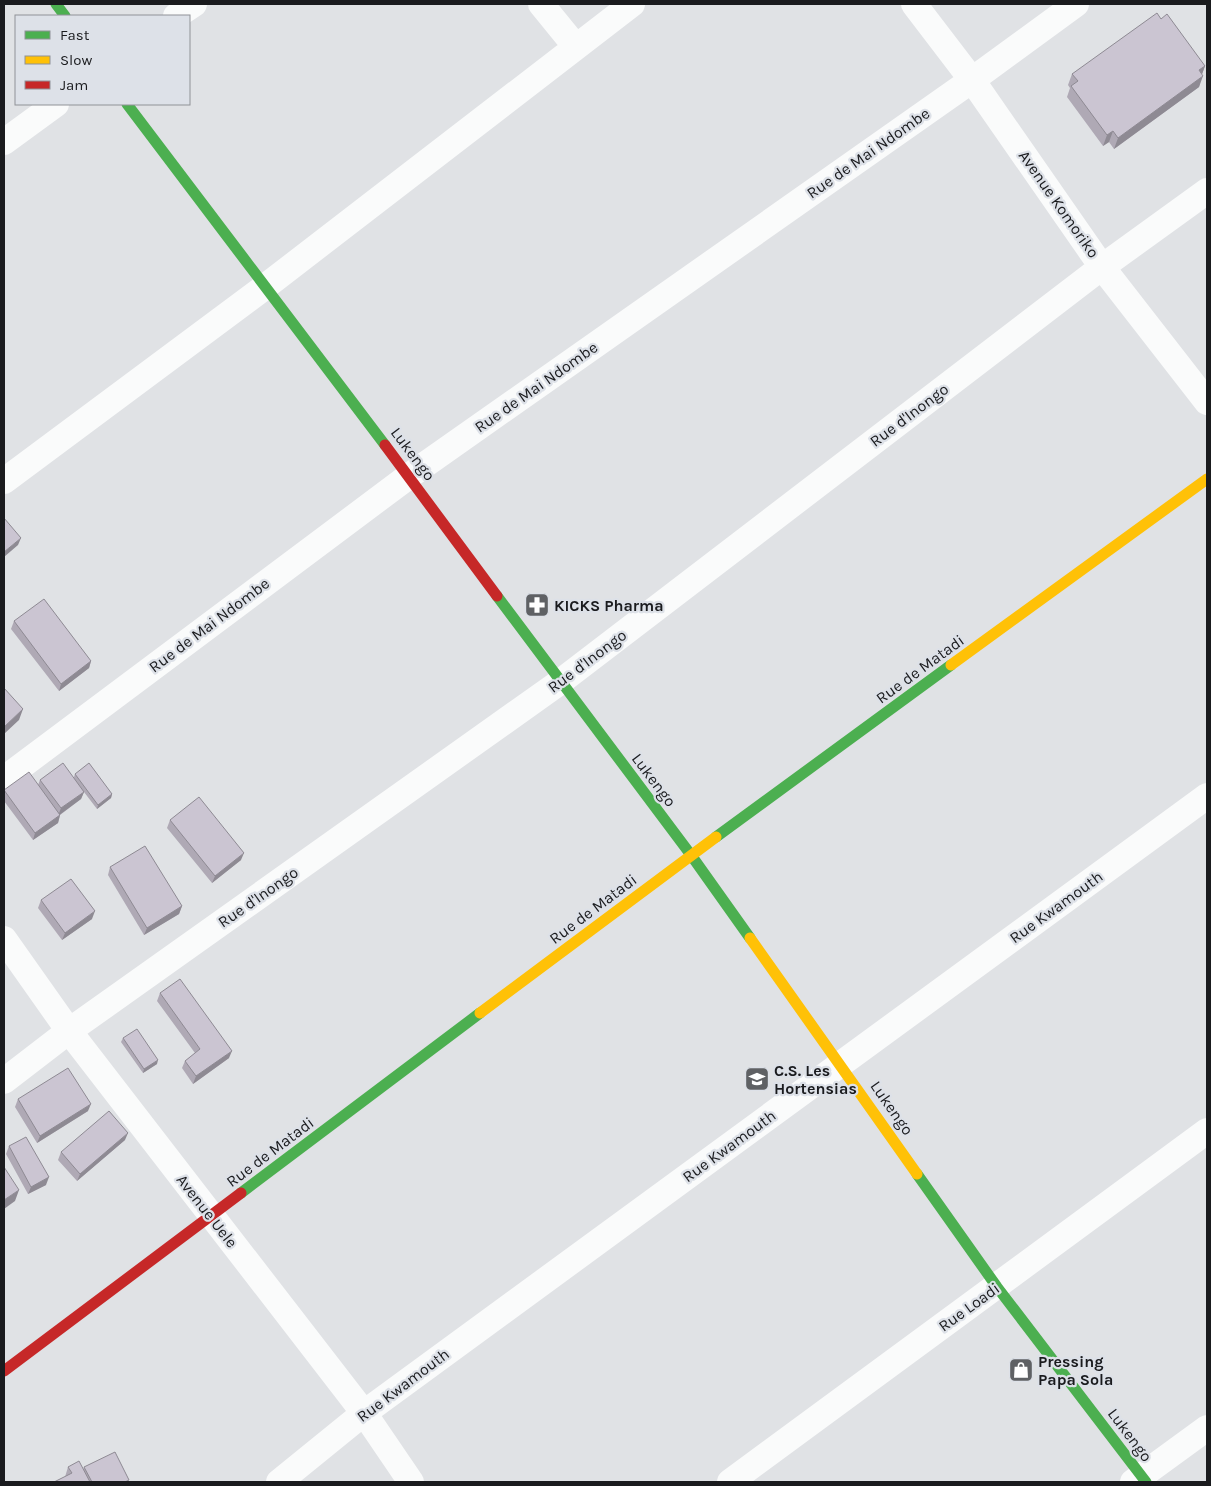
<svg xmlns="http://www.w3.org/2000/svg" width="1211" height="1486" font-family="Karla,sans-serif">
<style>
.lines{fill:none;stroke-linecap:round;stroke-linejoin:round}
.street{stroke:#fafbfb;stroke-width:26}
.fast{stroke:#4caf50;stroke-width:11}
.slow{stroke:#ffc107;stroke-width:11}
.jam{stroke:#c62828;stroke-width:11}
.wall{fill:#afa9b5}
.shaded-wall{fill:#8e8a93}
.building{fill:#cbc5d2;stroke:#8e8a93}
.labels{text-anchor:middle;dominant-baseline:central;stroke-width:4.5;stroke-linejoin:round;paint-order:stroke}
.street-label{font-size:16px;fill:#1a1b1e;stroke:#dde1e8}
.poi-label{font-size:16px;font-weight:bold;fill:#1a1b1e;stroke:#dde1e8;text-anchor:start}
</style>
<rect width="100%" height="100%" fill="#e0e2e5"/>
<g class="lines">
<path class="street" d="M 541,4 L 576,47
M 914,4 L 972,80 L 1102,267 L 1207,402
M 176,16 L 194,4
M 4,142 L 56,104
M 4,481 L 266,286 L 632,4
M 4,779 L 409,476 L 972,80 L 1076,4
M 4,939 L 69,1031 L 364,1413 L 411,1482
M 4,1081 L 69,1031 L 560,682 L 1102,267 L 1207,191
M 279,1482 L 364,1413 L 1207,796
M 730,1482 L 1207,1131
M 1133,1482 L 1207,1428"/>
<path class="fast" d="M 56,4 L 65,16
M 127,104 L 385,445
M 497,596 L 691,855 L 750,938
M 716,837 L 951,665
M 917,1174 L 997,1287 L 1146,1482
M 241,1193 L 480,1013"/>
<path class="slow" d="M 951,665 L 1207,479
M 750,938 L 917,1174
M 480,1013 L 716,837"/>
<path class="jam" d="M 385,445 L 497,596
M 4,1371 L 241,1193"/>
</g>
<path class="wall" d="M 1161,19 L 1205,66 L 1202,74 L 1199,87 L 1114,149 L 1109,142 L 1103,146 L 1067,97 L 1070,88 L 1068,85 L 1072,74 Z
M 14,621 L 91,661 L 89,668 L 59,691 L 11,629 Z
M 75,774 L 112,794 L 111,798 L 97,809 L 84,792 L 81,799 L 60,815 L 58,823 L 33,840 L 4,801 L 4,790 L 38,785 L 40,780 L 74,777 Z
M 170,820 L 241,860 L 212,883 L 167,828 Z
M 110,867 L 182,906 L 179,914 L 144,935 L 108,875 Z
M 41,900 L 92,919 L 62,940 L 38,908 Z
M 160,993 L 229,1058 L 193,1084 L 182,1068 L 185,1061 L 195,1053 L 157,1001 Z
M 123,1038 L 157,1064 L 143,1073 L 121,1042 Z
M 18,1099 L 88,1111 L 37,1143 L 15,1107 Z
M 125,1140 L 77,1181 L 58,1160 L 61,1152 Z
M 9,1146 L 46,1185 L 28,1194 L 6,1154 Z
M 68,1467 L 83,1470 L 84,1467 L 128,1482 L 54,1482 L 65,1477 Z"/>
<path class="shaded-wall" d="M 1205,66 L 1201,77 L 1199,70 Z
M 1203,76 L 1199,87 L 1114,149 L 1118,138 Z
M 1113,131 L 1109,142 L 1103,146 L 1107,135 Z
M 21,538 L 18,545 L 4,557 L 4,552 Z
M 91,661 L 89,668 L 59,691 L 61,684 Z
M 23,709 L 19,720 L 4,734 L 4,727 Z
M 84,792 L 81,799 L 58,816 L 61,808 Z
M 112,794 L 111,798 L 97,809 L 98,805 Z
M 60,815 L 58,823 L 33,840 L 35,833 Z
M 244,853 L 241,860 L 212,883 L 215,876 Z
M 182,906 L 179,914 L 144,935 L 147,928 Z
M 95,911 L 92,919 L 62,940 L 65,933 Z
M 232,1051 L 229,1058 L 193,1084 L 196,1076 Z
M 158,1060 L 157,1064 L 143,1073 L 144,1069 Z
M 91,1104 L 88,1111 L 37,1143 L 40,1136 Z
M 128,1133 L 125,1140 L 77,1181 L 80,1174 Z
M 49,1177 L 46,1185 L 28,1194 L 31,1187 Z
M 19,1190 L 15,1201 L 4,1209 L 4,1200 Z"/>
<path class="building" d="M 1157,13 L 1161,19 L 1167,14 L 1205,66 L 1199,70 L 1203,76 L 1118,138 L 1113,131 L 1107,135 L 1071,86 L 1078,81 L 1072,74 Z
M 4,518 L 21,538 L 4,552 Z
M 44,599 L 91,661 L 61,684 L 14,621 Z
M 4,688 L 23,709 L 4,727 Z
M 63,763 L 84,792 L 61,808 L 40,780 Z
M 89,763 L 112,794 L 98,805 L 75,774 Z
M 29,772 L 60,815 L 35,833 L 4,790 Z
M 199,797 L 244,853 L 215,876 L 170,820 Z
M 145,846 L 182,906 L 147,928 L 110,867 Z
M 71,879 L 95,911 L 65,933 L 41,900 Z
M 180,979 L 232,1051 L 196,1076 L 185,1061 L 200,1049 L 160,993 Z
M 137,1029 L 158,1060 L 144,1069 L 123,1038 Z
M 68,1068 L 91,1104 L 40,1136 L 18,1099 Z
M 109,1111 L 128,1133 L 80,1174 L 61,1152 Z
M 26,1137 L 49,1177 L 31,1187 L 9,1146 Z
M 4,1167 L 19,1190 L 4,1200 Z
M 115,1452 L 129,1480 L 125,1482 L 92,1482 L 84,1467 Z
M 79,1461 L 90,1482 L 54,1482 L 72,1473 L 68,1467 Z"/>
<defs>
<symbol id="pharmacy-square" viewBox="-11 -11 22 22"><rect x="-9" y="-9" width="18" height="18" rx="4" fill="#5f6164" stroke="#dde1e8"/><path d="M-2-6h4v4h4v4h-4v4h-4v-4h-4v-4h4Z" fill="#fff"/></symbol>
<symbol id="school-square" viewBox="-11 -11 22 22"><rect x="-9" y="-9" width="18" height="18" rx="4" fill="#5f6164" stroke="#dde1e8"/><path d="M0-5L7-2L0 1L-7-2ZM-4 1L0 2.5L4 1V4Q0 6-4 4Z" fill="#fff"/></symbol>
<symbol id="shop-square" viewBox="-11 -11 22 22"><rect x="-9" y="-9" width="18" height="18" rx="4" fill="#5f6164" stroke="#dde1e8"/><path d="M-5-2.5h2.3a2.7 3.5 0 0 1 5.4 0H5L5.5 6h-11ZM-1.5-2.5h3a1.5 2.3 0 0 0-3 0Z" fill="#fff"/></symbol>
</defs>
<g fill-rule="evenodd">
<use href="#pharmacy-square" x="523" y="591" width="28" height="28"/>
<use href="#school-square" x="743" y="1065" width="28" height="28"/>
<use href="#shop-square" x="1007" y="1356" width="28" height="28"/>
</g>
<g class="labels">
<g class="street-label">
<text transform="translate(868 153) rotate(-35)">Rue de Mai Ndombe</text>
<text transform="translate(1059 204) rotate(55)">Avenue Komoriko</text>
<text transform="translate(536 387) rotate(-35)">Rue de Mai Ndombe</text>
<text transform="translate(909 415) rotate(-37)">Rue d'Inongo</text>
<text transform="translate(413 454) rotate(53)">Lukengo</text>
<text transform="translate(209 625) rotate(-37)">Rue de Mai Ndombe</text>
<text transform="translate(587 661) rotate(-37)">Rue d'Inongo</text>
<text transform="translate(920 669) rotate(-36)">Rue de Matadi</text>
<text transform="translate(654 780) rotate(53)">Lukengo</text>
<text transform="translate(258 897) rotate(-35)">Rue d'Inongo</text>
<text transform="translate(1056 907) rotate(-36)">Rue Kwamouth</text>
<text transform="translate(593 909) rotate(-37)">Rue de Matadi</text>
<text transform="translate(892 1108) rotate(55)">Lukengo</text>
<text transform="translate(729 1146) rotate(-36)">Rue Kwamouth</text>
<text transform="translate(270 1152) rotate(-37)">Rue de Matadi</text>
<text transform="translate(207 1211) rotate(52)">Avenue Uele</text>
<text transform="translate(969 1307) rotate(-36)">Rue Loadi</text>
<text transform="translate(403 1385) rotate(-37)">Rue Kwamouth</text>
<text transform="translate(1130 1435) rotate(53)">Lukengo</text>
</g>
<g class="poi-label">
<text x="554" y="605">KICKS Pharma</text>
<text x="774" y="1070">C.S. Les<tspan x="774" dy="18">Hortensias</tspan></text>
<text x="1038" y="1361">Pressing<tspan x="1038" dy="18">Papa Sola</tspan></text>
</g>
</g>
<rect width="1211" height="1486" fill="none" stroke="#1a1b1e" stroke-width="10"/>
<rect x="15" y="15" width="175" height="90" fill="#dde1e8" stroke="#8f9297"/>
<rect x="25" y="31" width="25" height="8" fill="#4caf50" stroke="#8f9297"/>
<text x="60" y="40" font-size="15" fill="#1a1b1e">Fast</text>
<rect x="25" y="56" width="25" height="8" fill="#ffc107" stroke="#8f9297"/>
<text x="60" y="65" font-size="15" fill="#1a1b1e">Slow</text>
<rect x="25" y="81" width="25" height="8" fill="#c62828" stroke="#8f9297"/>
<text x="60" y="90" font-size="15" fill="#1a1b1e">Jam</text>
</svg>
